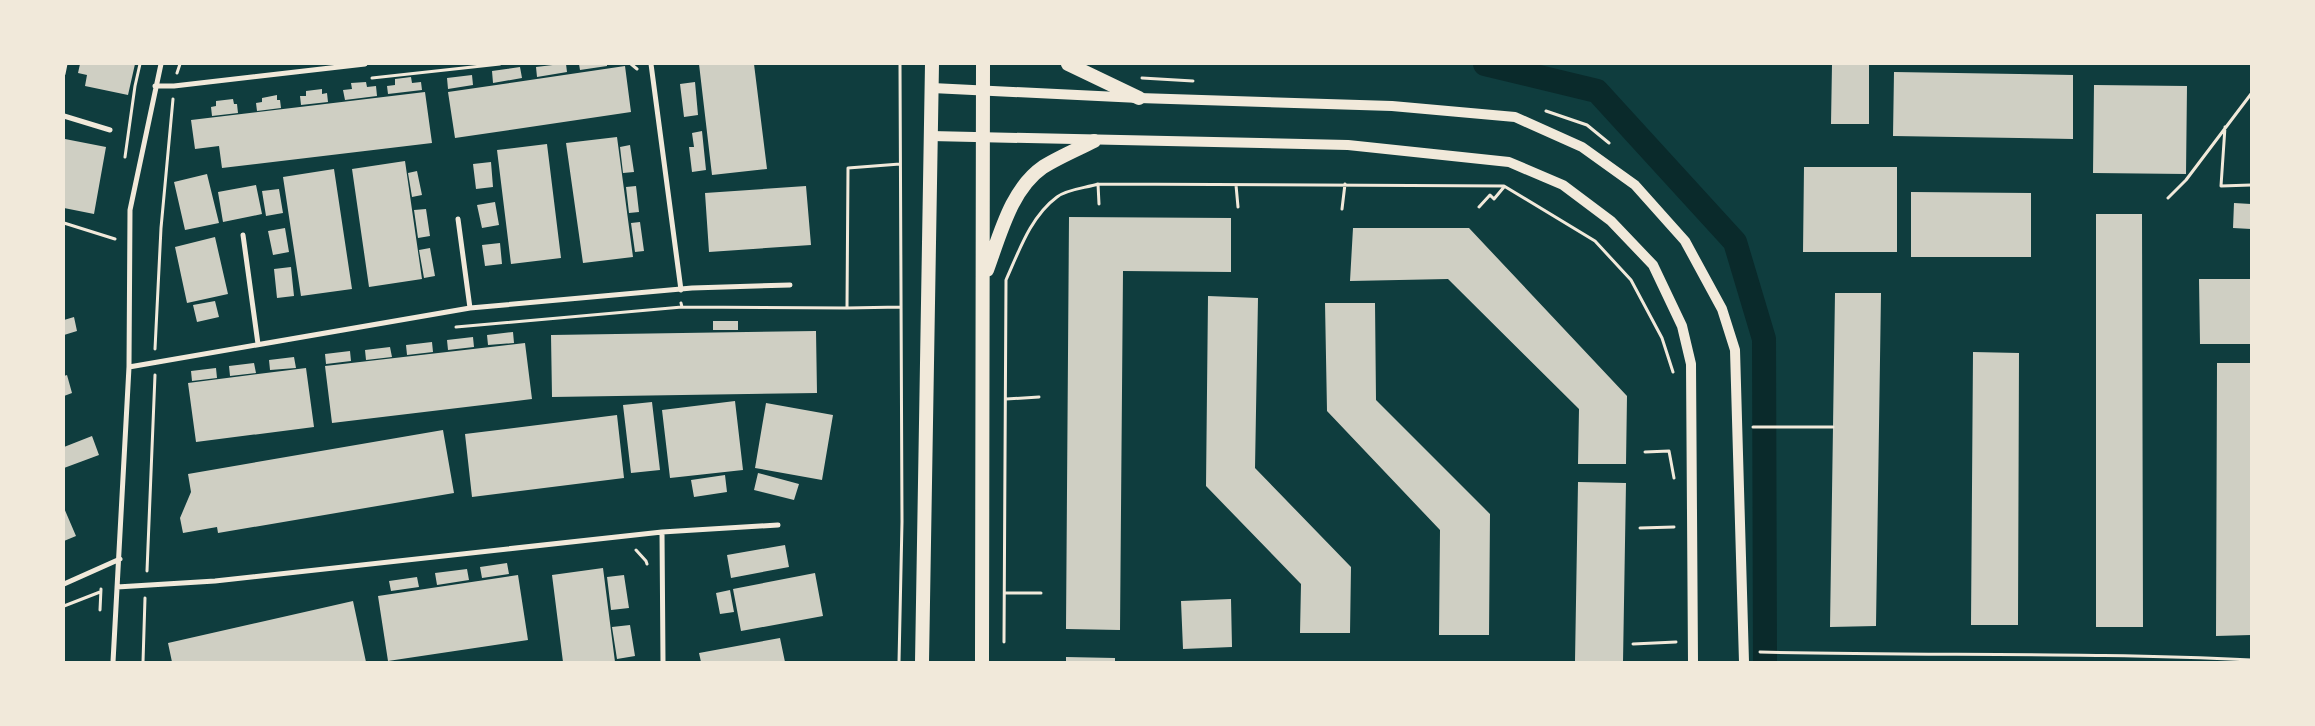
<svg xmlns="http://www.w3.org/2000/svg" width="2315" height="726" font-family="'Fira Sans Condensed',sans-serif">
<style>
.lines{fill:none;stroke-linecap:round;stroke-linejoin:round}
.canal{stroke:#0a2a2b;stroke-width:24}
.building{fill:#cfcfc3}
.path{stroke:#f1e9da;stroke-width:3}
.minor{stroke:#f1e9da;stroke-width:5}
.secondary{stroke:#f1e9da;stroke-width:10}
.trunk{stroke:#f1e9da;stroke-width:14}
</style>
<rect width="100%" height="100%" fill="#0f3d3e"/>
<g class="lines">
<path class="canal" d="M 1485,64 L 1597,91 L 1735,242 L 1764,339 L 1765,662"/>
</g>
<path class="building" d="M 80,64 L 135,64 L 128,95 L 85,86 L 87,75 L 78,73 Z
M 561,64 L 566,64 L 567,72 L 537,77 L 536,67 Z
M 579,64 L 607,64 L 607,66 L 580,70 Z
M 699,64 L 754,64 L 767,169 L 712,175 Z
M 1832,64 L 1869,64 L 1869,124 L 1831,124 Z
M 625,66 L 631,112 L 455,138 L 448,92 Z
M 520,67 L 522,78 L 493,83 L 492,71 Z
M 1894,72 L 2073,75 L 2073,139 L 1893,136 Z
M 472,75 L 473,85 L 448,89 L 447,78 Z
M 411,77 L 412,83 L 421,82 L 422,90 L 388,94 L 387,86 L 395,85 L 395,79 Z
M 366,82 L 367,87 L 376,86 L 377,96 L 345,100 L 343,90 L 352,89 L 351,83 Z
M 695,82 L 698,115 L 684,117 L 680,84 Z
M 2094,85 L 2187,86 L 2186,174 L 2093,173 Z
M 322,89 L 322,94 L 327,93 L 328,102 L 301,105 L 300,96 L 306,96 L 306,91 Z
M 425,92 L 432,143 L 222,168 L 219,146 L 195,149 L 191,120 Z
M 277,95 L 277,100 L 280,100 L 281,108 L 257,111 L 256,103 L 262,102 L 262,98 Z
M 233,99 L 234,104 L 237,104 L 238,113 L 212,116 L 211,107 L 216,106 L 216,101 Z
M 702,131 L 706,170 L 692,172 L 689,147 L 694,147 L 692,133 Z
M 617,137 L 633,257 L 583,263 L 566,143 Z
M 65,139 L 106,147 L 94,214 L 64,208 Z
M 547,144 L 561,258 L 511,264 L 497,150 Z
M 630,145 L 634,172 L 623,173 L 620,147 Z
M 405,161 L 422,279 L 369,287 L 352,169 Z
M 491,162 L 493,187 L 476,189 L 473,164 Z
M 1804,167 L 1897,167 L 1897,252 L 1803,252 Z
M 334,169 L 352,289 L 301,296 L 283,177 Z
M 417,171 L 422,195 L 412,197 L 408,173 Z
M 207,174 L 219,223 L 185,230 L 174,182 Z
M 256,185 L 262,214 L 223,222 L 218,192 Z
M 636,186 L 639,212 L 629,213 L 626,187 Z
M 806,186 L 811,245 L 709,252 L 705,193 Z
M 279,189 L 283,213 L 266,216 L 262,191 Z
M 1911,192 L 2031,193 L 2031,257 L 1911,257 Z
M 495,202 L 499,225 L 482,228 L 477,205 Z
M 2234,203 L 2251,204 L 2251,229 L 2233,228 Z
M 426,209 L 430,236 L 418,238 L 414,210 Z
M 2096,214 L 2142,214 L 2143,627 L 2096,627 Z
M 1069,217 L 1231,218 L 1231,272 L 1123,271 L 1120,630 L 1066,629 Z
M 640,222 L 644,251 L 635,252 L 631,223 Z
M 285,228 L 289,252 L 273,255 L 268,231 Z
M 1353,228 L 1469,228 L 1627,396 L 1626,464 L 1578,464 L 1579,409 L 1448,279 L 1350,281 Z
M 215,237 L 228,294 L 187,303 L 175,247 Z
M 500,243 L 502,264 L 485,266 L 482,245 Z
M 430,248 L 435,276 L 424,278 L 419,250 Z
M 291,267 L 294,296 L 277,298 L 274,269 Z
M 2199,279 L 2251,279 L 2251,344 L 2200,344 Z
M 1835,293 L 1881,293 L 1876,626 L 1830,627 Z
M 1208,296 L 1258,298 L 1255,468 L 1351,567 L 1350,633 L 1300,633 L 1301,584 L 1206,486 Z
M 215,301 L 219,317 L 197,322 L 193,305 Z
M 1325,303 L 1375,303 L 1376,400 L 1490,514 L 1489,635 L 1439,635 L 1440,530 L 1327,411 Z
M 74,317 L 77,331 L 64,335 L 64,320 Z
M 713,321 L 738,321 L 738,330 L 713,330 Z
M 816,331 L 817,393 L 552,397 L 551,335 Z
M 513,332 L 514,343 L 488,345 L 487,335 Z
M 473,337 L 474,347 L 448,350 L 447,340 Z
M 432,342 L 433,352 L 407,355 L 406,345 Z
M 525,343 L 532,399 L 332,423 L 325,366 Z
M 390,347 L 392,357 L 366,360 L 365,350 Z
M 350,351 L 351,361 L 326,364 L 325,354 Z
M 1973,352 L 2019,353 L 2018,625 L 1971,625 Z
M 294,357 L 296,368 L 270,370 L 269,360 Z
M 254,363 L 256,373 L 230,376 L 229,366 Z
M 2217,363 L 2251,363 L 2251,635 L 2216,636 Z
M 216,368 L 217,378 L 192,381 L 191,371 Z
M 306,368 L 314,427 L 196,442 L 188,383 Z
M 67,375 L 72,393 L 64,396 L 64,376 Z
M 735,401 L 743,470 L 670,478 L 662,410 Z
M 652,402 L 660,470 L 631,473 L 623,405 Z
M 766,403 L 833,415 L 822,480 L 755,468 Z
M 617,415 L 624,478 L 472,497 L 465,434 Z
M 443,430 L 454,493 L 218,533 L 217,527 L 183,533 L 180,518 L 191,492 L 188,474 Z
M 92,436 L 99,455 L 64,468 L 64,447 Z
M 758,473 L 799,484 L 794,500 L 754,490 Z
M 725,475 L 727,492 L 694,497 L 691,480 Z
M 1578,482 L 1626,483 L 1623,662 L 1575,662 Z
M 64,508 L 76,536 L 64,541 Z
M 785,545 L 789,567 L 731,578 L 727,555 Z
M 507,563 L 509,574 L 482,578 L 480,567 Z
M 603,568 L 615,662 L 563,662 L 552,575 Z
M 467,569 L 469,580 L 437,585 L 435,573 Z
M 815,573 L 823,616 L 741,631 L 733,589 Z
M 518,575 L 528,640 L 388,661 L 378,596 Z
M 624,575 L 629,608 L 611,610 L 607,577 Z
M 417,577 L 419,587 L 391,591 L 389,581 Z
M 730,590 L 734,612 L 720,614 L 716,593 Z
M 1231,599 L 1232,647 L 1183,649 L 1181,601 Z
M 353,601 L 366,662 L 172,662 L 168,643 Z
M 630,625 L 635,656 L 617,659 L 612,627 Z
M 780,638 L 785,662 L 701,662 L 699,653 Z
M 1066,657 L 1115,658 L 1115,662 L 1066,662 Z"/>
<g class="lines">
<path class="path" d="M 631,64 L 637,69
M 177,73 L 180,64
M 64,74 L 66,64
M 372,78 L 500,64
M 1142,78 L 1193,81
M 1546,111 L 1587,125 L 1609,143
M 2225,127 L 2221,186 L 2251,185
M 125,157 L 135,86 L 140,64
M 1098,184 L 1099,204
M 1236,185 L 1238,207
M 2168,198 L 2186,180 L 2251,94
M 1479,207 L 1490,195 L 1494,199 L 1504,187
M 1342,209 L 1345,184
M 64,223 L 115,239
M 682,307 L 847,308 L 848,168 L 900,164
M 847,308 L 901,307
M 456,327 L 682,307 L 681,303
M 155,349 L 161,228 L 173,99
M 1006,399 L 1039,397
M 1753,427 L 1833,427
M 1645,452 L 1669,451 L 1674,478
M 1640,528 L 1674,527
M 636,550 L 646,561 L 647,564
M 147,571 L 155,375
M 1005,593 L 1041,593
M 64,606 L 100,592
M 100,610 L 101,589
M 1004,642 L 1006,280 C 1019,251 1031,216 1057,197 C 1067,189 1086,188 1098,184 L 1504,186 L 1595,241 L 1631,280 L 1662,338 L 1673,372
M 1633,644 L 1676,642
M 1760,652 C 1923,656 2088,652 2251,660
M 143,662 L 145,598
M 899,662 L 902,522 L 900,64"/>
<path class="minor" d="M 651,64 L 681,290
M 155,86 L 174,86 L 365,64
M 64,116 L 110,130
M 458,219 L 470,308
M 243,235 L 258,344
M 129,367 L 470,308 L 692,288 L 790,285
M 662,532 L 663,662
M 64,584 L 120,559
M 117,587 L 215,581 L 662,532 L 778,525
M 113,662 L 129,367 L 130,210 L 161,64"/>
<path class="secondary" d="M 932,88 L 1139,98 L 1392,106 L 1515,117 L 1582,147 L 1635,185 L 1685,241 L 1722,309 L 1735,350 L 1744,662
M 931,136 L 1348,145 L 1509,162 L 1563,185 L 1611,221 L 1653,265 L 1682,326 L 1691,364 L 1693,662"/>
<path class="trunk" d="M 1068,64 L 1139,98
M 987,270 C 1000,235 1011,189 1043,167 C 1059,157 1078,149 1094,141
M 922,662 L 932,64
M 982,662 L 983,64"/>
</g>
<rect width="2315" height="726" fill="none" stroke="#f1e9da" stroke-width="130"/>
</svg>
